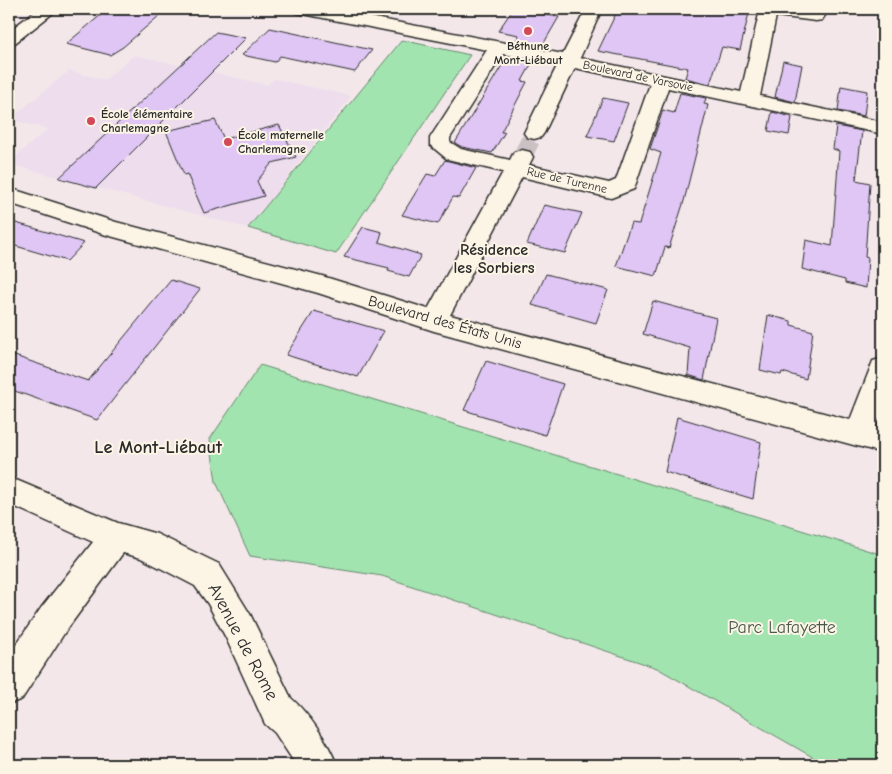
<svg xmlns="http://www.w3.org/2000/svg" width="892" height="774" font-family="'Comic Neue',sans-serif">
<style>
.built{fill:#eddded}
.green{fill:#a2e4af;stroke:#66886d}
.building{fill:#dfc6f5;stroke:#2b2b2b}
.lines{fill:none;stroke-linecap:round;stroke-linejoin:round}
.street-tunnel{stroke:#cbc1c4;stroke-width:19;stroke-dasharray:19 10;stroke-linecap:butt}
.street-casing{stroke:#2b2b2b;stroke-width:3}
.street{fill:#fcf5e5;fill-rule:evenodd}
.poi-dot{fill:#d1495b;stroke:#fcf5e5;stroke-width:2}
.labels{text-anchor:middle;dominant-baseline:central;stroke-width:4;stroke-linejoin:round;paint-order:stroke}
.far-poi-label{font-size:12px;font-weight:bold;fill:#2b2b2b;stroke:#fcf5e5;text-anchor:start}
.far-street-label{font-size:12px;fill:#2b2b2b;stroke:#fcf5e5}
.street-label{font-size:15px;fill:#2b2b2b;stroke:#fcf5e5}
.neighbourhood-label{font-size:16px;font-weight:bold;fill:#2b2b2b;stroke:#fcf5e5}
.quarter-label{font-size:18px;font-weight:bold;fill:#2b2b2b;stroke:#fcf5e5}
.near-park-label{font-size:18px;fill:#49594c;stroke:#fcf5e5}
.near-street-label{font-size:18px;fill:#2b2b2b;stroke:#fcf5e5}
</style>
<rect width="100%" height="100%" fill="#f3e7ea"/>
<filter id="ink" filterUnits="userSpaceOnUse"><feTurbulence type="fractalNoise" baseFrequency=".02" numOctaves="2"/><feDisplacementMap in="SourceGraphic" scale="10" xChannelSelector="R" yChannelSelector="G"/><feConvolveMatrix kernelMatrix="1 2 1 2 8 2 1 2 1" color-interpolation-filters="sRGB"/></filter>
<g filter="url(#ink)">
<path class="built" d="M 134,55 L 268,85 L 274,79 L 351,96 L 248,228 L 9,164 L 9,162 L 48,129 L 10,119 L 69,71 L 105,80 Z"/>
<path class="green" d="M 402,40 L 470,55 L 336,254 L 248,228 Z
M 260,365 L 883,555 L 883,765 L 829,765 L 823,763 L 657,668 L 382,576 L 250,556 L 216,482 L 210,439 Z"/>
<path class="building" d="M 108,9 L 167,9 L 123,47 L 110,55 L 66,44 Z
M 513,9 L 559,17 L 541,48 L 515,43 L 519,35 L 498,31 Z
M 618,9 L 723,9 L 749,13 L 740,50 L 722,47 L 710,84 L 685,78 L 688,68 L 598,51 Z
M 270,28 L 372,50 L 355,72 L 280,56 L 275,62 L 242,55 Z
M 216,32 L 246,38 L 96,188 L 59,178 Z
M 507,57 L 533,61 L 522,81 L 527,82 L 501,132 L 505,132 L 492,153 L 462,147 L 455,143 Z
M 783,61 L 802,65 L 795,102 L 775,97 Z
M 841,86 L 867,91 L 864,116 L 838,111 Z
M 680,93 L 706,98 L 704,104 L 708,105 L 684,201 L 669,248 L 665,247 L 656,276 L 616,266 L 631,223 L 639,224 L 661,153 L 650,149 L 663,110 L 674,113 Z
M 603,98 L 628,103 L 614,141 L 587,136 Z
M 772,112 L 792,117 L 789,135 L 768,131 Z
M 215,120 L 224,139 L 279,125 L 296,157 L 272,163 L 257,181 L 264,196 L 204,213 L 187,174 L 184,175 L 166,131 Z
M 836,126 L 862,131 L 856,180 L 870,183 L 865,257 L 868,258 L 866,288 L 845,283 L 845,280 L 802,269 L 806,240 L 832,246 L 839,151 L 833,149 Z
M 445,160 L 476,168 L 459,198 L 453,197 L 438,224 L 402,215 L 427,174 L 435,176 Z
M 544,205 L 582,213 L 565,253 L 527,244 Z
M 9,221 L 47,232 L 84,243 L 67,261 L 9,244 Z
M 363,227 L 382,232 L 379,242 L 421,255 L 409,277 L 388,271 L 389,268 L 344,257 Z
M 546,274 L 608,290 L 596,323 L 532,305 Z
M 171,280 L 200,289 L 97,420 L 9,389 L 9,354 L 88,381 Z
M 653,301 L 716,318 L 704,380 L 688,375 L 690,348 L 643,334 Z
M 314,311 L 384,331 L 358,377 L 286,355 Z
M 768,315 L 791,321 L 791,325 L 813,331 L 806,379 L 782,372 L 781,375 L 760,370 Z
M 486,361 L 563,384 L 545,435 L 464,410 Z
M 677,417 L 761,442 L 753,499 L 665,472 Z"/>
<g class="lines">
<path class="street-tunnel" d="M 522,157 L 534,133"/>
<defs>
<path id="street" d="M 38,9 L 58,9 L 15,43 L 9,44 L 9,31 Z
M 295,9 L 328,9 L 563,54 L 586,9 L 602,9 L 580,58 L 741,92 L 759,14 L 754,9 L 829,9 L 822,20 L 816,21 L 776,16 L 760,96 L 883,122 L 883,134 L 668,88 L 634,189 L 611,198 L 522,177 L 450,315 L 850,420 L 873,361 L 883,358 L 883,410 L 876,427 L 883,429 L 883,453 L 434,331 L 318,293 L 103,234 L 9,203 L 9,188 L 116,222 L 322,276 L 428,309 L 503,172 L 447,159 L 430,145 L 430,138 L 487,50 L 303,14 L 297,13 ZM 503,54 L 558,64 L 524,133 L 527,137 L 534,139 L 541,137 L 544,133 L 575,68 L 650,84 L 616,180 L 609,183 L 529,165 L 533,157 L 530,152 L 522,150 L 514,152 L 510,160 L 461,149 L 450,142 L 450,138 Z
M 9,477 L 118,523 L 157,534 L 219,564 L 250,614 L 291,698 C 310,715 328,742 337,765 L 296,765 L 275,733 L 265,724 L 226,638 L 208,604 L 195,586 L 141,558 L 123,553 L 65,632 L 22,699 L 9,704 L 9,655 L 41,608 L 93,542 L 9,504 Z"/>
</defs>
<use href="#street" class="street-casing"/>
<use href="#street" class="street"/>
</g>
</g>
<g class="poi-dot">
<circle cx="528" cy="31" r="5"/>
<circle cx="91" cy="121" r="5"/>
<circle cx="228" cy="142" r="5"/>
</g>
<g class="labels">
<g class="far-poi-label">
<text x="528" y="46" text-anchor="middle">Béthune<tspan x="528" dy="14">Mont-Liébaut</tspan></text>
<text x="101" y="114">École élémentaire<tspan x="101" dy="14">Charlemagne</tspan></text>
<text x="238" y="135">École maternelle<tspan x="238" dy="14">Charlemagne</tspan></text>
</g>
<g class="far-street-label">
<text transform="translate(638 76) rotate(12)">Boulevard de Varsovie</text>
<text transform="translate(567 180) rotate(13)">Rue de Turenne</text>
</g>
<g class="street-label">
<text transform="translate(445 322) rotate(16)">Boulevard des États Unis</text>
</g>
<g class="neighbourhood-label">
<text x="494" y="250">Résidence<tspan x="494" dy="18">les Sorbiers</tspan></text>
</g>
<g class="quarter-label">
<text x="158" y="447">Le Mont-Liébaut</text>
</g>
<g class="near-park-label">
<text x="782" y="627">Parc Lafayette</text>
</g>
<g class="near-street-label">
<text transform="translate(243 642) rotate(62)">Avenue de Rome</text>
</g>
</g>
<rect width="892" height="774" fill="none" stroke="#fcf5e5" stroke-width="30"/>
<rect x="15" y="15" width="862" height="744" fill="none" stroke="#2b2b2b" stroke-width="2" filter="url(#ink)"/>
</svg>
